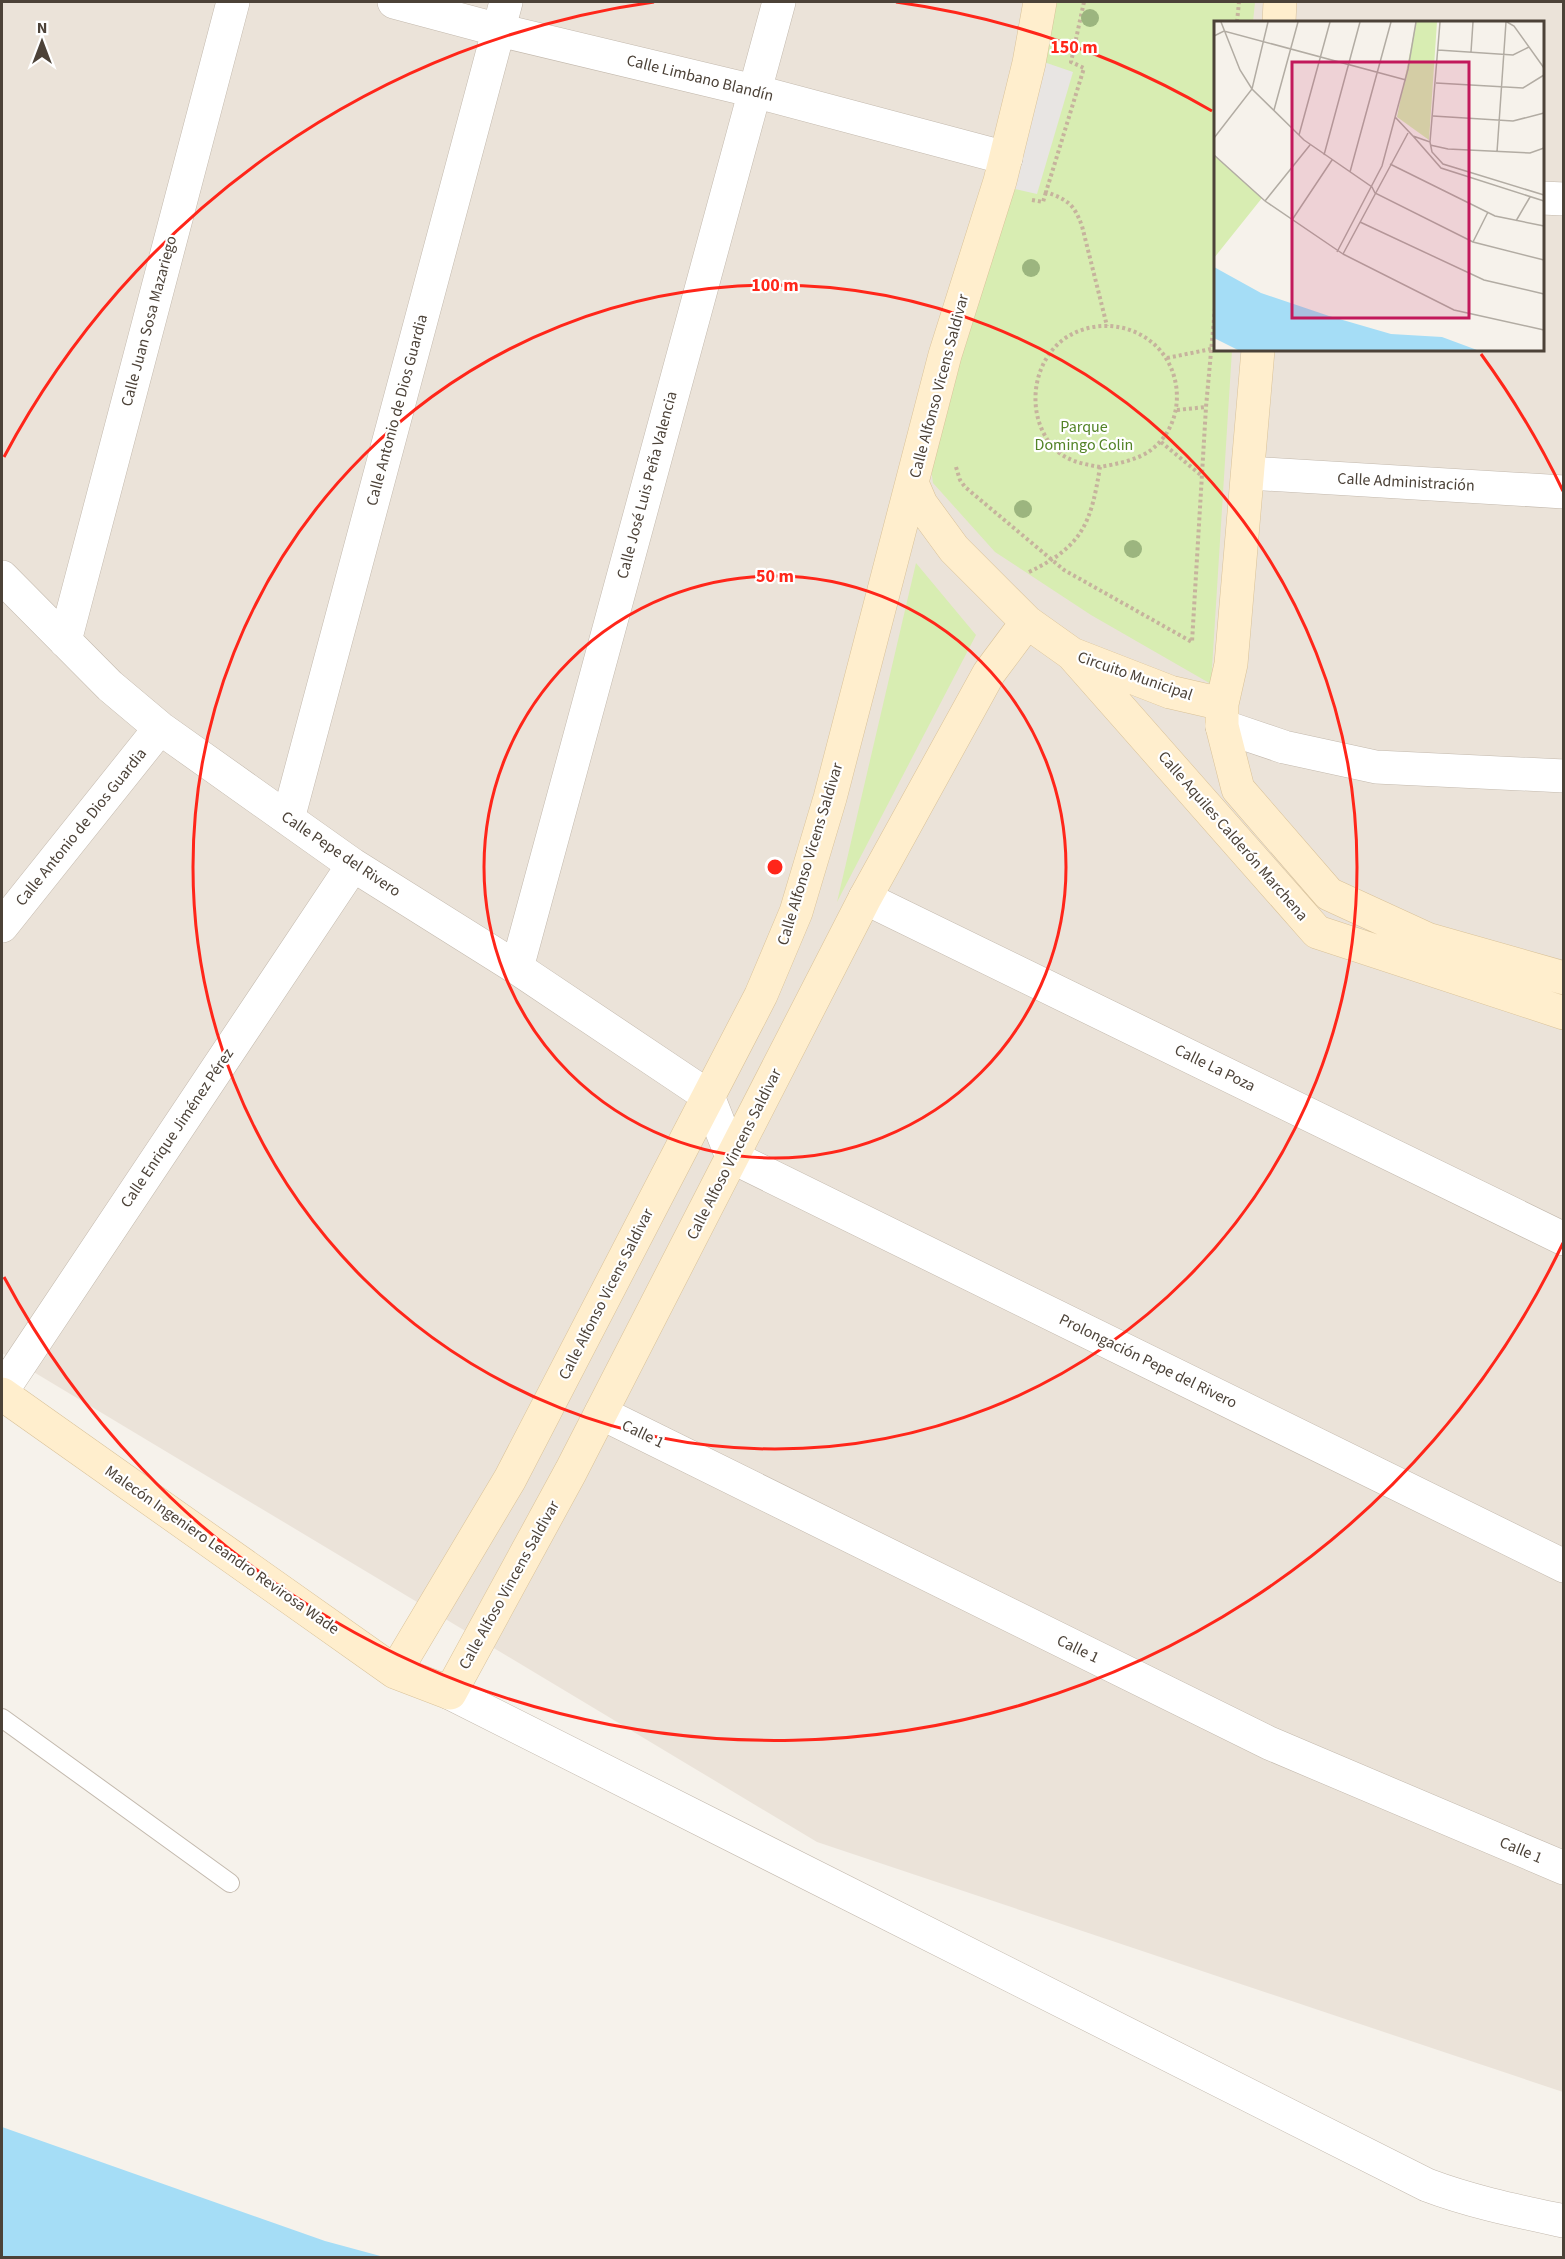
<svg xmlns="http://www.w3.org/2000/svg" width="1565" height="2259" font-family="'Source Sans 3',sans-serif">
<style>
.residential{fill:#ebe3d9;fill-rule:evenodd}
.green{fill:#d8edb2}
.parking{fill:#e8e5e3}
.water{fill:#a5ddf6}
.lines{fill:none;stroke-linecap:round;stroke-linejoin:round}
.lane-casing{stroke:#c3b9ad;stroke-width:20}
.street-casing{stroke:#c3b9ad;stroke-width:34}
.secondary-casing{stroke:#d9c299;stroke-width:34}
.path{stroke:#c6b39d;stroke-width:4;stroke-dasharray:3 3;stroke-linecap:butt}
.lane{stroke:#fff;stroke-width:18}
.street{stroke:#fff;stroke-width:33}
.secondary{stroke:#ffeecd;stroke-width:33}
.tree{fill:#9cb57f}
.ring{fill:none;stroke:#ff261a;stroke-width:3}
.labels{text-anchor:middle;dominant-baseline:central;stroke-width:4.5;stroke-linejoin:round;paint-order:stroke}
.street-label{font-size:16px;fill:#4c4238;stroke:#fff}
.park-label{font-size:16px;fill:#528326;stroke:#fff}
.inset-road{fill:none;stroke:#b2aca3;stroke-width:1.5}
.view{fill:#c2185b;fill-opacity:0.15;stroke:#c2185b;stroke-width:3}
.inset-edge{fill:none;stroke:#4c4238;stroke-width:3}
.centre{fill:#ff261a;stroke:#fff;stroke-width:3}
.ring-label{font-size:18px;text-anchor:middle;font-weight:bold;fill:#ff261a;stroke:#fff;stroke-width:4.5;stroke-linejoin:round;paint-order:stroke}
</style>
<rect width="100%" height="100%" fill="#f6f2eb"/>
<path class="residential" d="M 2,2 L 1563,2 L 1563,2092 L 817,1842 L 2,1353 ZM 1216,22 L 1542,22 L 1542,350 L 1216,350 Z"/>
<path class="green" d="M 1048,2 L 1255,2 L 1253,22 L 1216,22 L 1216,350 L 1232,350 L 1211,684 L 1091,615 L 995,552 L 933,483 L 930,462 Z
M 916,563 L 976,635 L 837,902 Z"/>
<path class="parking" d="M 1038,60 L 1073,72 L 1037,194 L 1006,187 Z"/>
<path class="water" d="M 2,2127 L 325,2241 L 384,2257 L 2,2257 Z"/>
<g class="lines">
<defs>
<path id="lane" d="M 2,1718 L 230,1883"/>
<path id="street" d="M 394,2 L 499,30 L 754,91 L 1006,158
M 1542,198 L 1564,199
M 1248,473 L 1564,492
M 2,577 L 110,686 L 160,728 L 353,865 L 517,968 L 708,1096 L 732,1157 L 1564,1566
M 65,641 L 233,2
M 1222,726 L 1284,747 L 1376,767 L 1564,776
M 288,819 L 506,2
M 865,898 L 1564,1239
M 2,926 L 160,728
M 517,968 L 779,2
M 2,1391 L 353,865
M 601,1413 L 1269,1743 L 1564,1868
M 450,1693 L 1427,2185 C 1472,2202 1517,2211 1564,2221"/>
<path id="secondary" d="M 1279,22 L 1280,2
M 1258,350 L 1231,664 L 1222,704 L 1222,726 L 1238,789 L 1329,894 L 1427,939 L 1564,978
M 912,483 L 921,504 L 954,549 L 1027,622 L 1072,654 L 1170,692 L 1222,704
M 1072,654 L 1317,932 L 1564,1013
M 2,1394 L 395,1672 L 450,1693 L 571,1471 L 865,898 L 989,673 L 1027,622
M 395,1672 L 510,1479 L 761,995 L 796,912 L 830,798 L 945,355 L 1000,181 L 1029,63 L 1040,2"/>
</defs>
<use href="#lane" class="lane-casing"/>
<use href="#street" class="street-casing"/>
<use href="#secondary" class="secondary-casing"/>
<path class="path" d="M 1084,2 L 1071,62 L 1084,68 L 1046,192 C 1068,200 1074,204 1082,226 L 1107,326
M 1237,22 L 1239,2
M 1032,200 L 1043,202 L 1046,192
M 1167,358 L 1211,349
M 1177,410 L 1206,407
M 1161,442 L 1202,476
M 956,467 L 960,480 L 965,487 L 1064,570 L 1192,642 L 1206,407 L 1216,297
M 1029,572 C 1083,546 1091,523 1100,467 C 1116,464 1138,460 1151,450 C 1183,426 1185,378 1159,349 C 1135,323 1094,318 1064,339 C 1030,364 1026,418 1054,448 C 1066,461 1083,464 1100,467"/>
<use href="#lane" class="lane"/>
<use href="#street" class="street"/>
<use href="#secondary" class="secondary"/>
</g>
<g class="tree">
<circle cx="1090" cy="18" r="9"/>
<circle cx="1031" cy="268" r="9"/>
<circle cx="1023" cy="509" r="9"/>
<circle cx="1133" cy="549" r="9"/>
</g>
<g class="ring">
<circle cx="775" cy="867" r="291"/>
<circle cx="775" cy="867" r="582"/>
<path d="M1563 1243A873 873 0 0 1 4 1277M4 457A873 873 0 0 1 654 2M896 2A873 873 0 0 1 1212 111M1481 354A873 873 0 0 1 1563 491"/>
</g>
<g class="labels">
<g class="street-label">
<text transform="translate(700 78) rotate(14)">Calle Limbano Blandín</text>
<text transform="translate(149 321) rotate(-75)">Calle Juan Sosa Mazariego</text>
<text transform="translate(939 386) rotate(-75)">Calle Alfonso Vicens Saldivar</text>
<text transform="translate(397 410) rotate(-75)">Calle Antonio de Dios Guardia</text>
<text transform="translate(1406 482) rotate(3)">Calle Administración</text>
<text transform="translate(647 485) rotate(-75)">Calle José Luis Peña Valencia</text>
<text transform="translate(1135 676) rotate(19)">Circuito Municipal</text>
<text transform="translate(81 827) rotate(-51)">Calle Antonio de Dios Guardia</text>
<text transform="translate(1233 836) rotate(49)">Calle Aquiles Calderón Marchena</text>
<text transform="translate(341 854) rotate(34)">Calle Pepe del Rivero</text>
<text transform="translate(810 854) rotate(-73)">Calle Alfonso Vicens Saldivar</text>
<text transform="translate(1215 1068) rotate(26)">Calle La Poza</text>
<text transform="translate(177 1128) rotate(-56)">Calle Enrique Jiménez Pérez</text>
<text transform="translate(734 1154) rotate(-63)">Calle Alfoso Vincens Saldivar</text>
<text transform="translate(606 1294) rotate(-63)">Calle Alfonso Vicens Saldivar</text>
<text transform="translate(1148 1361) rotate(26)">Prolongación Pepe del Rivero</text>
<text transform="translate(643 1434) rotate(26)">Calle 1</text>
<text transform="translate(222 1550) rotate(35)">Malecón Ingeniero Leandro Revirosa Wade</text>
<text transform="translate(509 1585) rotate(-61)">Calle Alfoso Vincens Saldivar</text>
<text transform="translate(1078 1649) rotate(26)">Calle 1</text>
<text transform="translate(1521 1850) rotate(23)">Calle 1</text>
</g>
<g class="park-label">
<text x="1084" y="427">Parque<tspan x="1084" dy="18">Domingo Colin</tspan></text>
</g>
</g>
<g transform="translate(1214 21)">
<rect width="330" height="330" fill="#f6f2eb"/>
<path d="M 202,1 L 223,1 L 215,119 L 183,96 ZM 0,134 L 48,177 L 0,237 Z" fill="#d8edb2"/>
<path d="M 0,246 L 47,272 L 115,295 L 177,313 L 228,316 L 263,329 L 24,329 L 0,317 Z" fill="#a5ddf6"/>
<path class="inset-road" d="M 7,1 L 26,49 L 38,68 L 90,119 L 158,166 L 161,172 L 259,221 L 330,239M 293,1 L 300,5 L 330,47M 0,15 L 10,10 L 192,59M 224,29 L 299,34 L 315,26M 257,31 L 259,1M 222,62 L 309,67 L 330,54M 60,89 L 84,1M 219,95 L 299,100 L 330,92M 181,96 L 199,115 L 216,121 L 226,1M 85,114 L 116,1M 199,115 L 227,147 L 330,180M 0,117 L 38,68 L 54,1M 216,121 L 218,131 L 229,143 L 330,174M 216,124 L 234,128 L 316,132 L 330,127M 283,131 L 292,1M 0,134 L 51,180 L 129,233 L 194,112M 110,134 L 146,1M 176,143 L 281,195 L 330,205M 136,151 L 177,1M 51,180 L 96,124M 78,199 L 118,139M 302,200 L 316,176M 146,201 L 270,259 L 330,273M 259,221 L 274,191M 123,231 L 168,145 L 194,48 L 202,1M 129,233 L 240,289 L 330,309"/>
<path class="view" d="M 78,41 L 255,41 L 255,297 L 78,297 Z"/>
<rect width="330" height="330" class="inset-edge"/>
</g>
<circle cx="775" cy="867" r="9" class="centre"/>
<g class="ring-label">
<text x="1074" y="53">150 m</text>
<text x="775" y="291">100 m</text>
<text x="775" y="582">50 m</text>
</g>
<rect width="1565" height="2259" fill="none" stroke="#4c4238" stroke-width="6"/>
<g transform="translate(42 42)" stroke="#ffffff" stroke-width="4.5" paint-order="stroke">
<path d="M0-4.5L10 22L0 15L-10 22Z" fill="#4c4238"/>
<text y="-9" font-size="16" font-weight="bold" text-anchor="middle" fill="#4c4238">N</text>
</g>
</svg>
